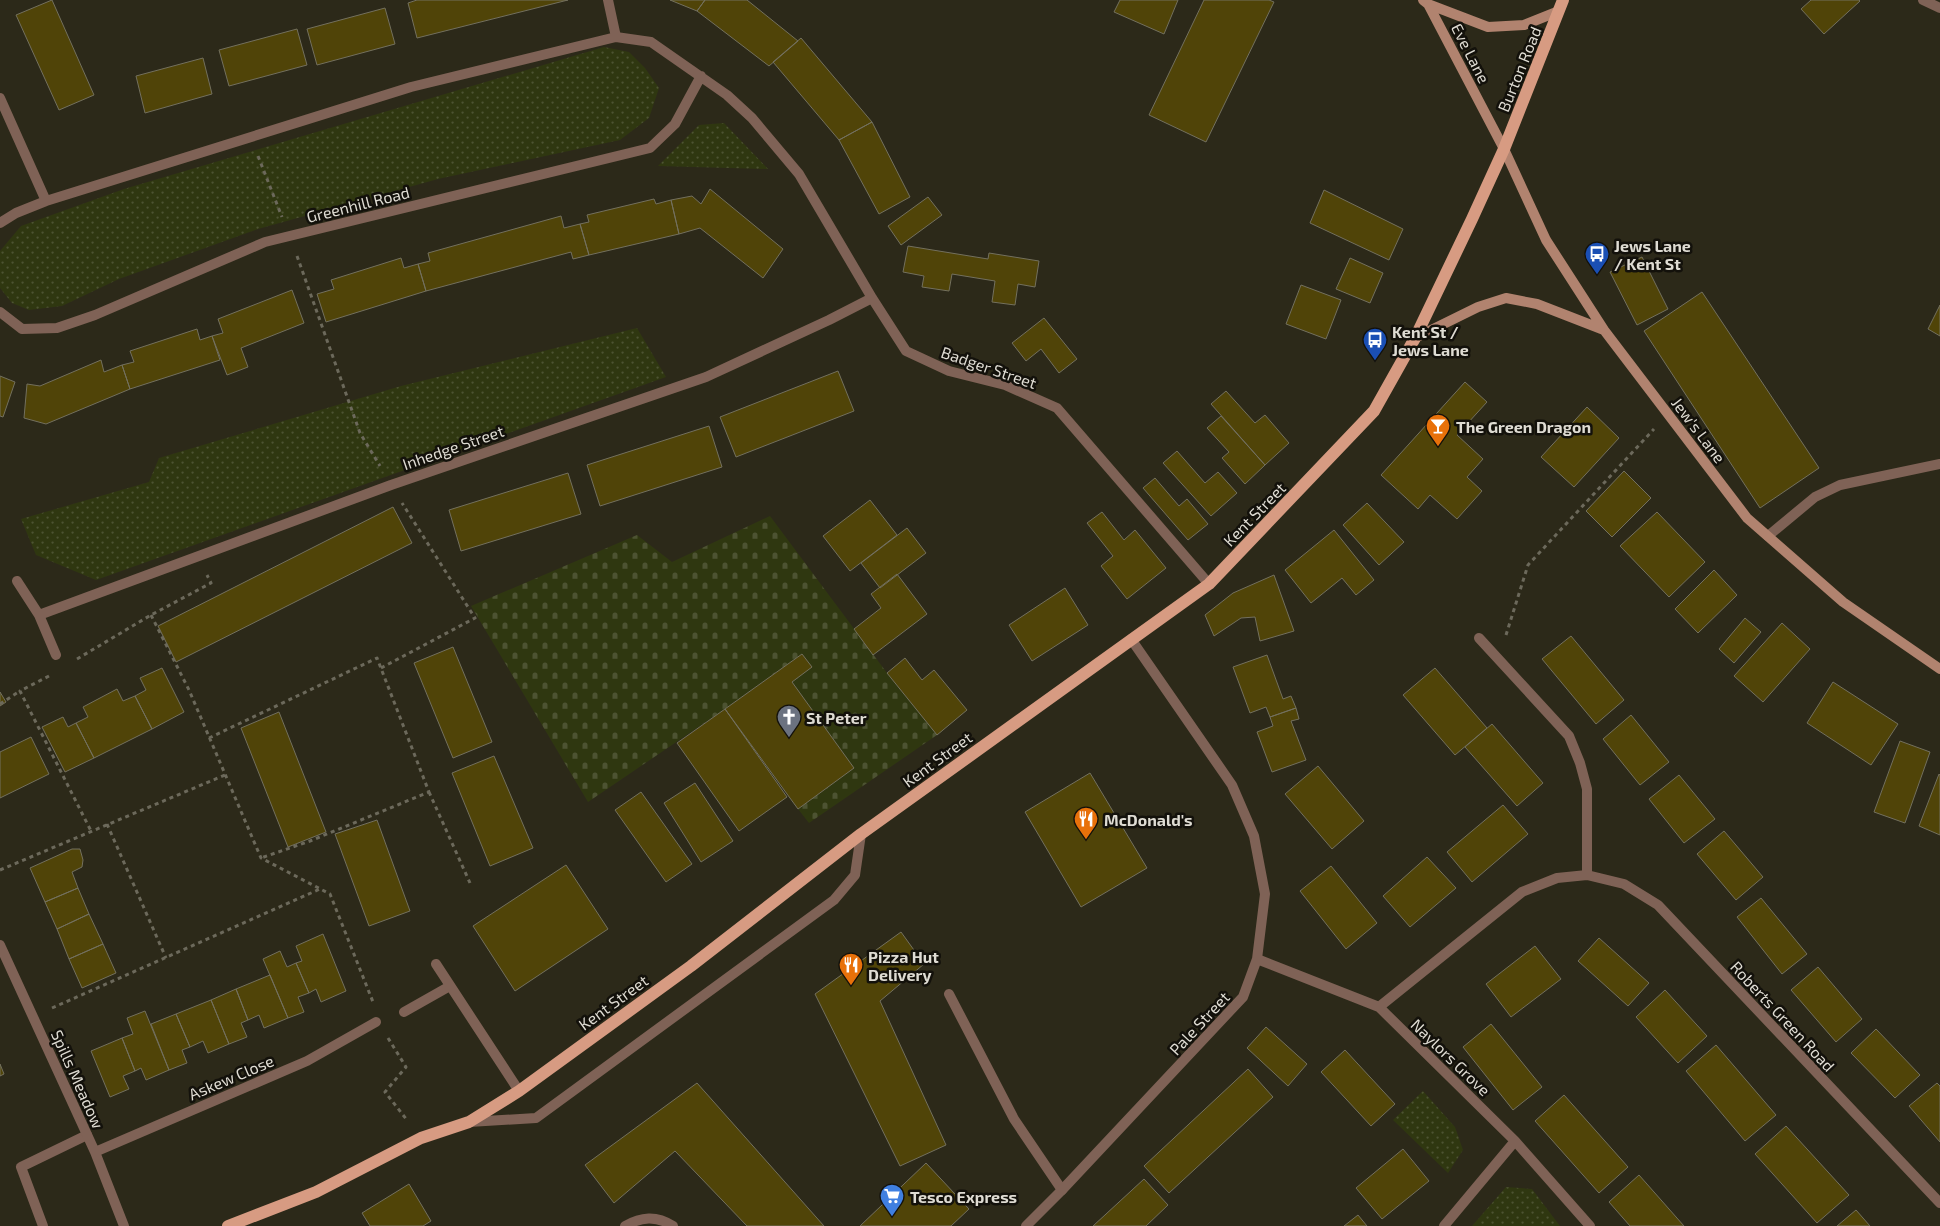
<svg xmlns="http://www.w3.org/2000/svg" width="1940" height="1226" font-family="'Exo 2',sans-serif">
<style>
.grass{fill:url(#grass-dots)}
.cemetery{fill:url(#cemetery-stones)}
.building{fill:#504408;stroke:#73705e}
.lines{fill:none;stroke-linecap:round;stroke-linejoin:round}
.path{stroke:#6c695b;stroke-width:3;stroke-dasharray:4 4;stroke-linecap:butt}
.lane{stroke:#7f6256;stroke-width:10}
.street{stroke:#7f6256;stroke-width:10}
.secondary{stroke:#b1836f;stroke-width:10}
.primary{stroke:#d79b82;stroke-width:12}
.labels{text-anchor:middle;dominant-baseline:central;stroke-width:5;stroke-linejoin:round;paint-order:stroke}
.street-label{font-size:16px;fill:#dfdcd3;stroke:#13110b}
.poi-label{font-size:16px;font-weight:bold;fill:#dfdcd3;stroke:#13110b;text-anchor:start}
</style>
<defs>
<pattern id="grass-dots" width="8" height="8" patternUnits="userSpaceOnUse" patternTransform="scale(1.25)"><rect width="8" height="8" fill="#2f3710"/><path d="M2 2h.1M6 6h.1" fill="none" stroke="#4d5332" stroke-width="1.8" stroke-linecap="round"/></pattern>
<pattern id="cemetery-stones" width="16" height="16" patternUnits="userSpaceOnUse" patternTransform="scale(1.25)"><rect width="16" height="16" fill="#2f3710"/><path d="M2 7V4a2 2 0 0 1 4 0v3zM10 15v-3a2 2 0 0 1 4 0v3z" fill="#4d5332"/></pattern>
</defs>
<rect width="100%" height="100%" fill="#2c2919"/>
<path class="grass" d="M 604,47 L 629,52 L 645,68 L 659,88 L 649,118 L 620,140 L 438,179 L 258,229 L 119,279 L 62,306 L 29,310 L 12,303 L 0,288 L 0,251 L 21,226 L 124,189 Z
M 724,123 L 768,169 L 658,166 L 699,125 Z
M 637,328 L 666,377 L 96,580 L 36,555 L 21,519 L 149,482 L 159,458 L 401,386 Z
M 1423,1091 L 1455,1127 L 1463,1150 L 1448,1173 L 1393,1120 Z
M 1506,1187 L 1532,1189 L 1560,1226 L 1472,1226 Z"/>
<path class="cemetery" d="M 770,516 L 887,673 L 937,735 L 809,823 L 798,809 L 854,768 L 792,682 L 812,667 L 802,654 L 725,709 L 588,802 L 471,606 L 637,535 L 672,562 Z"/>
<path class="building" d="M 52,0 L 94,95 L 59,110 L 16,15 Z
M 417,0 L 568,0 L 417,38 L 408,3 Z
M 670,0 L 705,0 L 697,11 Z
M 705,0 L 747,0 L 798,41 L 769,66 L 697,11 Z
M 1120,0 L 1178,0 L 1164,34 L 1114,12 Z
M 1204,0 L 1269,0 L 1274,2 L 1206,142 L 1149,115 Z
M 1811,0 L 1859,0 L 1860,1 L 1824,34 L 1801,9 Z
M 385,8 L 395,44 L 317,65 L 307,29 Z
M 297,29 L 307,65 L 229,86 L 219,50 Z
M 801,38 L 872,122 L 839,140 L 773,62 Z
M 203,58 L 212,94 L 145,113 L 136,76 Z
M 872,122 L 910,197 L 879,214 L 839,140 Z
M 710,189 L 783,249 L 763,278 L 700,228 L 679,234 L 671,200 L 692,196 L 701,204 Z
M 1324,190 L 1403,229 L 1389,260 L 1310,223 Z
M 928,197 L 942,215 L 901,245 L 888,226 Z
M 654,199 L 656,204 L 671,200 L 679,234 L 589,255 L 580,224 L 589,222 L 587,215 Z
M 561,216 L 564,228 L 580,224 L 589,255 L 573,259 L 571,252 L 426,291 L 418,264 L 430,261 L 428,253 Z
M 908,246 L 988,259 L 989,253 L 1039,261 L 1035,287 L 1018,284 L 1015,305 L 992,302 L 995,281 L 952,274 L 949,291 L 922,287 L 924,276 L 903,272 Z
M 1642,257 L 1668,309 L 1637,325 L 1610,272 Z
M 401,258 L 404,268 L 418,264 L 426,291 L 326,322 L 317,294 L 334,289 L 331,280 Z
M 1350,258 L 1383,273 L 1370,303 L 1336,289 Z
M 1301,285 L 1341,300 L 1326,339 L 1286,324 Z
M 292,290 L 304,323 L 241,348 L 248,367 L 227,375 L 212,336 L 223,333 L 218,319 Z
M 1702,292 L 1819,468 L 1760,508 L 1644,331 Z
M 1940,305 L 1940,336 L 1928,329 Z
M 1044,318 L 1077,359 L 1059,373 L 1041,349 L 1026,361 L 1012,343 Z
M 197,329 L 200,340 L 212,336 L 220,360 L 130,389 L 122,365 L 134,362 L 130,351 Z
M 101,360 L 104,372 L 122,365 L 130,389 L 46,424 L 24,418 L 27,384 L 40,386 Z
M 838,371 L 854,411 L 736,457 L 720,417 Z
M 0,376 L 15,382 L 3,417 L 0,416 Z
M 1465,382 L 1487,402 L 1457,435 L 1483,459 L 1467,477 L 1482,491 L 1457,519 L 1430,495 L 1418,509 L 1381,475 Z
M 1226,391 L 1255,423 L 1265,415 L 1289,443 L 1265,465 L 1211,404 Z
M 1587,407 L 1619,438 L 1574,487 L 1541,457 Z
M 1221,416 L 1265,465 L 1245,484 L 1222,458 L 1229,452 L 1207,428 Z
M 709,426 L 722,467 L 600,506 L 587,465 Z
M 1177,451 L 1205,483 L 1218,472 L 1237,493 L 1211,516 L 1163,463 Z
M 1624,471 L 1651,498 L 1612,537 L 1586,511 Z
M 568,473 L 581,514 L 461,551 L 449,510 Z
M 1155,478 L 1179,506 L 1187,499 L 1208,524 L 1188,540 L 1143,488 Z
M 870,500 L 897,535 L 850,571 L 823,536 Z
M 1367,503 L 1404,542 L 1379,565 L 1343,525 Z
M 393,507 L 412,543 L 176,662 L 158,626 Z
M 1102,512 L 1124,540 L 1135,530 L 1166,568 L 1127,599 L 1101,566 L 1113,556 L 1087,523 Z
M 1657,512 L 1705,562 L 1669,597 L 1620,546 Z
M 907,528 L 926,553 L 880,588 L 861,563 Z
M 1334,530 L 1374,580 L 1356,595 L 1342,578 L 1311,603 L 1285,570 Z
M 1714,570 L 1737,595 L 1698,633 L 1675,609 Z
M 897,574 L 927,614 L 873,655 L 854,629 L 881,608 L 871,594 Z
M 1274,575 L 1294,631 L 1260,641 L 1255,617 L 1241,618 L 1214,636 L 1205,615 L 1233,593 Z
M 1065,588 L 1088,625 L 1032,661 L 1009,625 Z
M 1745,618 L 1761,632 L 1734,663 L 1719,649 Z
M 1782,623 L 1810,649 L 1763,702 L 1734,676 Z
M 1571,636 L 1624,700 L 1596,724 L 1542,659 Z
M 453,647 L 492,742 L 453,758 L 414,663 Z
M 802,654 L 812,667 L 792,682 L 854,768 L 798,809 L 725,709 Z
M 1267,655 L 1283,699 L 1291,696 L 1296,708 L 1270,717 L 1266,707 L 1250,713 L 1233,667 Z
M 905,658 L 922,680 L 934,670 L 967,710 L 937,735 L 887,673 Z
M 162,668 L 184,712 L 152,729 L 135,696 L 146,690 L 140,678 Z
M 1435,668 L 1487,728 L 1455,755 L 1403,695 Z
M 1833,682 L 1898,724 L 1871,765 L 1807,723 Z
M 117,689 L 123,701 L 135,696 L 152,729 L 94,758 L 76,723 L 88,717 L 83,707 Z
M 0,692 L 6,702 L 0,706 Z
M 1296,708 L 1299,719 L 1291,721 L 1306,760 L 1272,772 L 1257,732 L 1273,726 L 1270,717 Z
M 725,709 L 787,797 L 739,831 L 677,743 Z
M 279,712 L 326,832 L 288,847 L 241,728 Z
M 1631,715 L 1669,762 L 1640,785 L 1603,739 Z
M 63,717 L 68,727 L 76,723 L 94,758 L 65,772 L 42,727 Z
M 1492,724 L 1543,783 L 1517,806 L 1465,747 Z
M 31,737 L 49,774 L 0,798 L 0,752 Z
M 1900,741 L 1930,752 L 1905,823 L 1874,812 Z
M 494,756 L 533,848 L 490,866 L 452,773 Z
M 1318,766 L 1364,821 L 1332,849 L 1285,794 Z
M 1090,773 L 1147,868 L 1081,907 L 1025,812 Z
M 1939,774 L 1940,775 L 1940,835 L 1919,826 Z
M 1679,775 L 1715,819 L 1684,843 L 1649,799 Z
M 695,783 L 733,841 L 701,862 L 664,803 Z
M 641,792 L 692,864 L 666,882 L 615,810 Z
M 1503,805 L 1528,834 L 1472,882 L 1447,852 Z
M 377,820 L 410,911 L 369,926 L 335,834 Z
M 1724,831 L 1763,877 L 1736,900 L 1697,854 Z
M 72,849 L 80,849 L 83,860 L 82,867 L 72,872 L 78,888 L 45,902 L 30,868 Z
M 1427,857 L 1456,888 L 1410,927 L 1383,896 Z
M 566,865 L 608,929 L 515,991 L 473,926 Z
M 1331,866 L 1377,923 L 1346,949 L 1300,891 Z
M 78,888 L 89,914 L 57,929 L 45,902 Z
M 1761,898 L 1807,954 L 1782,974 L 1737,917 Z
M 89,914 L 103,944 L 69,959 L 57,929 Z
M 901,932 L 924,964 L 880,1001 L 946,1145 L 900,1166 L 815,994 Z
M 323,934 L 346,991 L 321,1002 L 316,989 L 309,993 L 296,963 L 302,961 L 296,946 Z
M 1599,938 L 1649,983 L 1628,1006 L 1578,961 Z
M 103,944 L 116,973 L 82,988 L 69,959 Z
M 1535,946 L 1561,979 L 1511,1017 L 1486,984 Z
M 280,951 L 287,967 L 296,963 L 309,993 L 298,997 L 304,1012 L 288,1018 L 263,959 Z
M 1818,967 L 1862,1019 L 1836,1042 L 1791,990 Z
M 270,975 L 288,1018 L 264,1028 L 259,1015 L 248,1020 L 236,989 Z
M 236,989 L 248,1020 L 241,1023 L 247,1037 L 229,1044 L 211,1000 Z
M 1665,990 L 1707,1036 L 1678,1063 L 1636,1017 Z
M 211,1000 L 229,1044 L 208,1053 L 203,1041 L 190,1047 L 176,1014 Z
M 145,1011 L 169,1070 L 146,1080 L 141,1068 L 135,1071 L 122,1038 L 133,1034 L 127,1018 Z
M 176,1014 L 190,1047 L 182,1050 L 187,1063 L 169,1070 L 151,1024 Z
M 1491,1024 L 1542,1087 L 1513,1110 L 1463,1047 Z
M 1266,1027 L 1307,1064 L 1288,1086 L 1247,1048 Z
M 1876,1029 L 1920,1075 L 1895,1098 L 1851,1053 Z
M 122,1038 L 135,1071 L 123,1076 L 129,1089 L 110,1097 L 91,1051 Z
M 1716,1045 L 1776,1115 L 1745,1141 L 1686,1071 Z
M 1345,1050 L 1395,1104 L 1371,1126 L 1321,1072 Z
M 0,1064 L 4,1074 L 0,1076 Z
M 1248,1069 L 1273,1097 L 1169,1193 L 1144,1166 Z
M 697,1083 L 824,1226 L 747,1226 L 675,1151 L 614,1203 L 585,1165 Z
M 1937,1083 L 1940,1086 L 1940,1142 L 1909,1106 Z
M 1564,1095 L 1628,1167 L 1599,1193 L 1535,1121 Z
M 1786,1126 L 1849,1195 L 1817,1223 L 1755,1154 Z
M 1403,1149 L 1429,1181 L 1382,1219 L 1356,1188 Z
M 926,1163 L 969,1209 L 951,1226 L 860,1226 Z
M 1639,1175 L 1684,1226 L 1630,1226 L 1609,1202 Z
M 1144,1179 L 1168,1205 L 1146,1226 L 1093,1226 Z
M 409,1184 L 431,1221 L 423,1226 L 370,1226 L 362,1213 Z
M 1856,1210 L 1870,1226 L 1837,1226 Z
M 1358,1215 L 1367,1226 L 1344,1226 Z"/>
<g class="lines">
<path class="path" d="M 258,156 L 282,217
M 297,256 L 360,433 L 380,466
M 151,615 L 189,690 L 261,858 L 330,894 L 373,1002
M 1506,635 L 1528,565 L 1654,429
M 77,659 L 151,615 L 211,583 L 207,575
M 381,668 L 475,618 L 402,503
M 49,676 L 20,691 L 91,831
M 0,704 L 20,691
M 209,738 L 377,658 L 429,792 L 310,841 L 261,858
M 429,792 L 470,883
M 107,824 L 166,958
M 0,870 L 225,775
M 52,1008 L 320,889
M 388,1038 L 406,1067 L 385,1092 L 407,1120"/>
<path class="lane" d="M 1923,0 L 1940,8
M 1768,536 L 1815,497 L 1840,485 L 1940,464
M 436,964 L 519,1091
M 949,994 L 1014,1119 L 1062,1190
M 404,1012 L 450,986
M 469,1122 L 536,1118 L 834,900 L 855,875 L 861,834
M 43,1226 L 21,1167 L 87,1135
M 625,1226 C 641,1217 656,1215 673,1226"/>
<path class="street" d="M 608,0 L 616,37 L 651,42 L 727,95 L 752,118 L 799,174 L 872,298 L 906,351 L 949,371 L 1005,385 L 1057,408 L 1209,584
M 0,98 L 46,201
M 0,223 L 16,213 L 46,201 L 411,87 L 616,37
M 0,312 L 22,329 L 57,328 L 95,315 L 265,242 L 650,148 L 675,124 L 701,76
M 17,581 L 39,615 L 56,655
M 39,615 L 391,485 L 706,377 L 829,320 L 872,298
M 1479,638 L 1569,736 L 1580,763 L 1587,789 L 1587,875
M 0,945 L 95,1152 L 124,1226
M 1257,959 L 1379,1007 L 1515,1141 L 1590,1226
M 1379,1007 L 1522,892 L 1557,878 L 1587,875 L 1624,884 L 1658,905 L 1940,1203
M 95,1152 L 307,1061 L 376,1022
M 1026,1226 L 1062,1190 L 1243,997 L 1257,959 L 1265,894 L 1254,836 L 1232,785 L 1131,639
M 1444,1226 L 1515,1141"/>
<path class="secondary" d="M 1423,0 L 1428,4 L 1504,149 L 1546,240 L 1604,330 L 1747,518 L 1843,602 L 1940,669
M 1428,4 L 1488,27 L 1524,25 L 1559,11
M 1415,338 L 1478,307 L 1506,298 L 1537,304 L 1604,330"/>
<path class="primary" d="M 228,1226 L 316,1192 L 421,1138 L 469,1122 L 519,1091 L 691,966 L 861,834 L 1209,584 L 1374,411 L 1415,338 L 1472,219 L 1504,149 L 1563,0"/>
</g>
<defs>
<symbol id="bus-pin" viewBox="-11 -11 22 30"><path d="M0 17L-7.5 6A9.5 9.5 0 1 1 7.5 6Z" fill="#1a4fb4" stroke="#13110b"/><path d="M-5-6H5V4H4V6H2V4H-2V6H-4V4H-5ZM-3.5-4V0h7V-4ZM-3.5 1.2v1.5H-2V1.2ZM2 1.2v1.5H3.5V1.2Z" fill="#fff"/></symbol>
<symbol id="bar-pin" viewBox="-11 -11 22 30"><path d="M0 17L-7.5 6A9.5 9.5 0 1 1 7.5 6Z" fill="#e8710a" stroke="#13110b"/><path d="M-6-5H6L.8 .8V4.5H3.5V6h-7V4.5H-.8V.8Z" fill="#fff"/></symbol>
<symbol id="church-pin" viewBox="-11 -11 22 30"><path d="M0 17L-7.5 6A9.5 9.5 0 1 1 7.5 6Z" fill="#6b7280" stroke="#13110b"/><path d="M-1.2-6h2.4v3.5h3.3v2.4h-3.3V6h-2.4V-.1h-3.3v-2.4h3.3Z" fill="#fff"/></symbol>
<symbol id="restaurant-pin" viewBox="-11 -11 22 30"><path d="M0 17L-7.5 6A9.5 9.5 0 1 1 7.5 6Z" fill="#e8710a" stroke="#13110b"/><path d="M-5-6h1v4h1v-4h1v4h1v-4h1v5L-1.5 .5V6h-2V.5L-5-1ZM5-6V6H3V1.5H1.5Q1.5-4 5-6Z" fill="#fff"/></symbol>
<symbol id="supermarket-pin" viewBox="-11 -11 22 30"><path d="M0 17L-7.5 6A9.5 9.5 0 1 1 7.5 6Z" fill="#3f7fe0" stroke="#13110b"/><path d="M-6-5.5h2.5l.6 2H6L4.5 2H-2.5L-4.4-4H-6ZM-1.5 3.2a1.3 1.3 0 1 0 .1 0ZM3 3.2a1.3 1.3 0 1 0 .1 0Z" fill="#fff"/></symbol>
</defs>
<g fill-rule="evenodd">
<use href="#bus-pin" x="1583" y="240" width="28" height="38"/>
<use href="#bus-pin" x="1361" y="326" width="28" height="38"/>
<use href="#bar-pin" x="1424" y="412" width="28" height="38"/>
<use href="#church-pin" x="775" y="703" width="28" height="38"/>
<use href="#restaurant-pin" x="1072" y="805" width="28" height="38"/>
<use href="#restaurant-pin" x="837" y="951" width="28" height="38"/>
<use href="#supermarket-pin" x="878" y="1182" width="28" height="38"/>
</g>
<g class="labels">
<g class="street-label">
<text transform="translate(1471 53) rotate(63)">Eve Lane</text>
<text transform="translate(1519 69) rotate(-68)">Burton Road</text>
<text transform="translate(358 204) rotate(-14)">Greenhill Road</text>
<text transform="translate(989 367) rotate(19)">Badger Street</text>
<text transform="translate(1699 430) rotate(53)">Jew's Lane</text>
<text transform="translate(453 447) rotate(-19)">Inhedge Street</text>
<text transform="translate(1254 514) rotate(-46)">Kent Street</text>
<text transform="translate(937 759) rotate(-36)">Kent Street</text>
<text transform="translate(613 1002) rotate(-36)">Kent Street</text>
<text transform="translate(1783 1016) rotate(47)">Roberts Green Road</text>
<text transform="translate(1199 1023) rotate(-47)">Pale Street</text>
<text transform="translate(1451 1057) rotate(44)">Naylors Grove</text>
<text transform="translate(231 1077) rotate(-23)">Askew Close</text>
<text transform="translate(78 1079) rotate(66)">Spills Meadow</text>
</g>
<g class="poi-label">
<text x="1614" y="245">Jews Lane<tspan x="1614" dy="18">/ Kent St</tspan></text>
<text x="1392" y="331">Kent St /<tspan x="1392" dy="18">Jews Lane</tspan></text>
<text x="1456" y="426">The Green Dragon</text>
<text x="806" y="717">St Peter</text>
<text x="1104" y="819">McDonald's</text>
<text x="868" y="956">Pizza Hut<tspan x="868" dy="18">Delivery</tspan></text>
<text x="910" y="1196">Tesco Express</text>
</g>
</g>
</svg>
